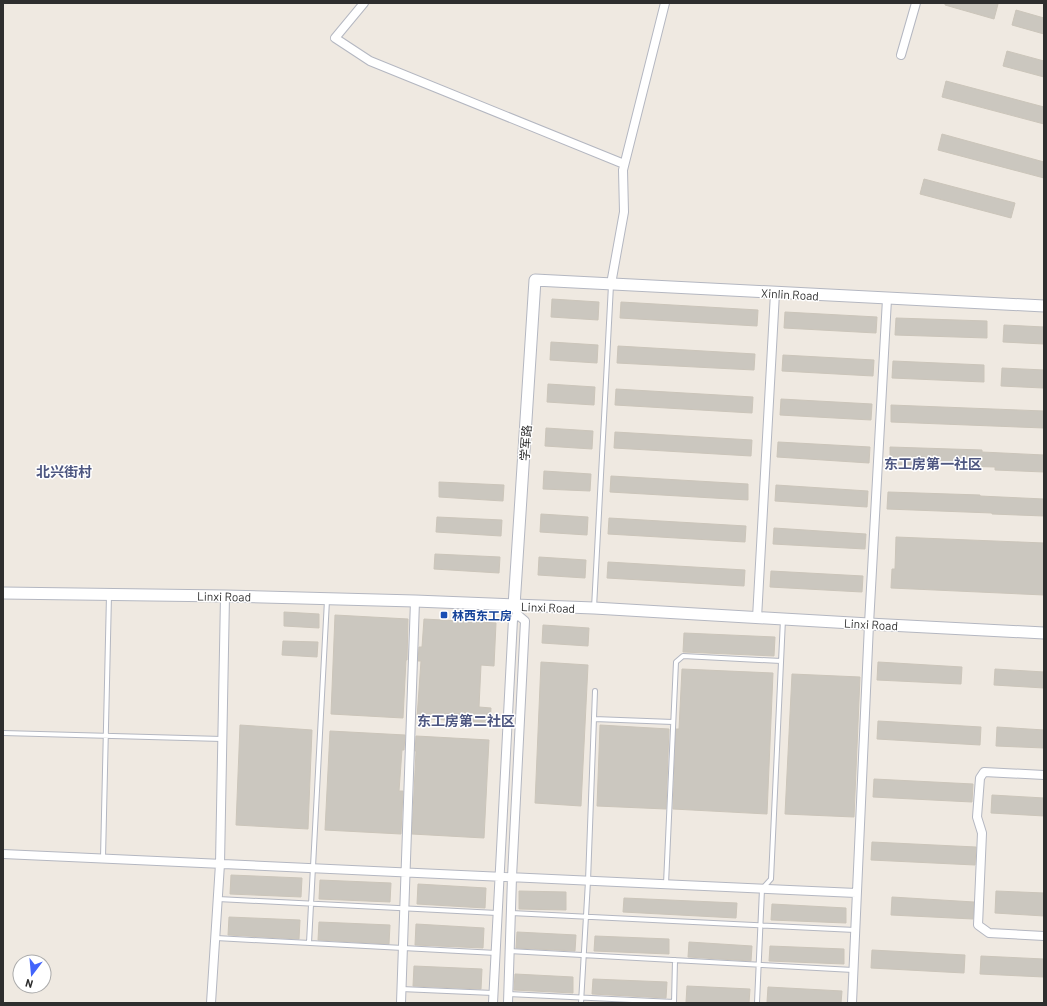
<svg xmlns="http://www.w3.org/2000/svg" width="1047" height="1006" font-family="Barlow,'Noto Sans SC',sans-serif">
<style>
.building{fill:#cbc7bf;stroke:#cbc5ba}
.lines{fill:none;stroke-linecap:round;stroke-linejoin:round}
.lane-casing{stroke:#b4b7c1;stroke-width:6}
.street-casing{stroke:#b4b7c1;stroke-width:10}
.secondary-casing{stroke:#b4b7c1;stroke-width:13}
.lane{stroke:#fff;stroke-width:4}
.street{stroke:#fff;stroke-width:8}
.secondary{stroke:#fff;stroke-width:11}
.transit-dot{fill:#1a4fb4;stroke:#fff;stroke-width:1.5}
.labels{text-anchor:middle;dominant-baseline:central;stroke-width:3;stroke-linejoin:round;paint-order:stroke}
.street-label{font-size:12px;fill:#2e2e2e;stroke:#fff}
.transit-label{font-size:12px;font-weight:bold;fill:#164399;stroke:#fff;text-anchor:start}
.quarter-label{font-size:14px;font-weight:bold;fill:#4d5680;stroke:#fff}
</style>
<rect width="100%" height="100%" fill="#efe9e1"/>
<path class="building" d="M 945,3 L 994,3 L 998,4 L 994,19 L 945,5 Z
M 1016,10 L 1044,18 L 1044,34 L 1012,25 Z
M 1007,51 L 1044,61 L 1044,77 L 1003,66 Z
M 946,81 L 1044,107 L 1044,124 L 942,97 Z
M 942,134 L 1044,162 L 1044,178 L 938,150 Z
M 924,179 L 1015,203 L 1011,218 L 920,194 Z
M 552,299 L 599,302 L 598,320 L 551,317 Z
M 621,302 L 758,310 L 757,326 L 620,318 Z
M 785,312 L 877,317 L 876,333 L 784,328 Z
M 896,318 L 987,321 L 987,338 L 895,335 Z
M 1004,325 L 1044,327 L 1044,344 L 1003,342 Z
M 551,342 L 598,345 L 597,363 L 550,360 Z
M 618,346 L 755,354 L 754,370 L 617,363 Z
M 783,355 L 874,360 L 873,376 L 782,371 Z
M 893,361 L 984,365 L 984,382 L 892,378 Z
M 1002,368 L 1044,370 L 1043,388 L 1001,386 Z
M 548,384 L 595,387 L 594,405 L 547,402 Z
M 616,389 L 753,397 L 752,413 L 615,405 Z
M 781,399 L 872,404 L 871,420 L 780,415 Z
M 891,405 L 1044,411 L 1044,428 L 891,422 Z
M 546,428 L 593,431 L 592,449 L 545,446 Z
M 615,432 L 752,440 L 751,456 L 614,448 Z
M 778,442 L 870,447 L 869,463 L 777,457 Z
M 890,447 L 982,450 L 982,452 L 1044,455 L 1044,472 L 995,470 L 995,467 L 890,464 Z
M 544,471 L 591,474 L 590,491 L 543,489 Z
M 611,476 L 748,484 L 748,500 L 610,492 Z
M 439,482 L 504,485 L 503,501 L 439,497 Z
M 776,485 L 868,491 L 867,507 L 775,501 Z
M 888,492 L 980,495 L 980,496 L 1044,499 L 1044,516 L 992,514 L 992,513 L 887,509 Z
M 541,514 L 588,517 L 587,535 L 540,532 Z
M 437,517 L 502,520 L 501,536 L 436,532 Z
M 609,518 L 746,526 L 745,542 L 608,534 Z
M 774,528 L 866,534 L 865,549 L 773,544 Z
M 896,537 L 1044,543 L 1044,595 L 891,588 L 892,569 L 895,569 Z
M 435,554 L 500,557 L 499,573 L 434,569 Z
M 539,557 L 586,560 L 585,578 L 538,575 Z
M 608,562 L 745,570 L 744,586 L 607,578 Z
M 771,571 L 863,576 L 862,592 L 770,587 Z
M 284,612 L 319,614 L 319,628 L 284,626 Z
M 335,615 L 408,619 L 407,660 L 406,660 L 403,718 L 331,714 Z
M 424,619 L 496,623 L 494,666 L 481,665 L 479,707 L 491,708 L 490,723 L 417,718 L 421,661 L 418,661 L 419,647 L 422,647 Z
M 543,625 L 589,628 L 588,646 L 542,643 Z
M 684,633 L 775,637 L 774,656 L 683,652 Z
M 283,641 L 318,642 L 317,657 L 282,655 Z
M 541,662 L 588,665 L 581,806 L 535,803 Z
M 878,662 L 962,667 L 961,684 L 877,680 Z
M 682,669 L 773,673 L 767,814 L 673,809 L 676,729 L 679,729 Z
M 995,669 L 1044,672 L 1044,688 L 994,685 Z
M 792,674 L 860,677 L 854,817 L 785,814 Z
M 878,721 L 981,727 L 980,745 L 877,739 Z
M 240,725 L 312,730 L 308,829 L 236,825 Z
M 600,725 L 669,729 L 666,809 L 597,806 Z
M 997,727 L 1044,730 L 1044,748 L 996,746 Z
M 330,731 L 405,735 L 404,750 L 402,750 L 399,791 L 403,791 L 401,834 L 325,830 Z
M 416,736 L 489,740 L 484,838 L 412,834 L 416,751 L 415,751 Z
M 874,779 L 973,784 L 972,802 L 873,797 Z
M 992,795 L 1044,798 L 1044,816 L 991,813 Z
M 872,842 L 976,847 L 975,865 L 871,860 Z
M 231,875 L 302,878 L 301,897 L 230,894 Z
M 320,880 L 391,883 L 390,902 L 319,899 Z
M 418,884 L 486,888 L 485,908 L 417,904 Z
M 519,891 L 566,892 L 566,910 L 519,909 Z
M 996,891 L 1044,893 L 1044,916 L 995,913 Z
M 892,897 L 974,902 L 973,919 L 891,915 Z
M 624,898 L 737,903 L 736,918 L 623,912 Z
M 772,904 L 846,908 L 846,923 L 771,920 Z
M 229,917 L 300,920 L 299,939 L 228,935 Z
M 319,922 L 390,925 L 389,944 L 318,940 Z
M 416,924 L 484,928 L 483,948 L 415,945 Z
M 517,932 L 576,935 L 575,951 L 516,948 Z
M 595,936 L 669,939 L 669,954 L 594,951 Z
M 689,942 L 752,946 L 751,961 L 688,957 Z
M 770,946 L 844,949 L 844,964 L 769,961 Z
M 872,950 L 965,955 L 964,973 L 871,968 Z
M 981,956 L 1044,959 L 1044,977 L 980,974 Z
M 414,966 L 482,969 L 481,989 L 413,986 Z
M 515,974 L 573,977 L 573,993 L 514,990 Z
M 593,979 L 667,982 L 666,998 L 592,994 Z
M 687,986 L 750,989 L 749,1003 L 686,1002 Z
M 768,987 L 842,991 L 841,1003 L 767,1002 Z"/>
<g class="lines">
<defs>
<path id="lane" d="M 594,608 L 611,285
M 594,719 L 673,722
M 3,733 L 222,739
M 103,858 L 109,595
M 666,884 L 676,662 L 683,656 L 781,661
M 218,899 L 497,913
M 511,913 L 855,930
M 216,938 L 496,953
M 309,943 L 327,600
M 509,951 L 853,970
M 401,989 L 493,993
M 508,994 L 674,1002
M 581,1003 L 588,881 L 595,691
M 674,1003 L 675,960
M 757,1003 L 762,889 L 771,879 L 783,619"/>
<path id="street" d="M 364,3 L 335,38 L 370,61 L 624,164
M 901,55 L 916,3
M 611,284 L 624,212 L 623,170 L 665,3
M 757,618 L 775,293
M 1044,775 L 984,772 L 980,778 L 977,817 L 982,833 L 978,925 L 989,933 L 1044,936
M 3,854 L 856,893
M 211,1003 L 220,864 L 225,596
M 401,1003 L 415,601
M 493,1003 L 513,619 L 518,615 L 514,606
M 508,1003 L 512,877 L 525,621 L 518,615
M 852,1003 L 869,624 L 887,299"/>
<path id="secondary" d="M 3,593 L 225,596 L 415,601 L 594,608 L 869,624 L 1044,633
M 514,606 L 535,280 L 1044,306"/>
</defs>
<use href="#lane" class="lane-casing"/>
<use href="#street" class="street-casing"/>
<use href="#secondary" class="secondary-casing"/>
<use href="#lane" class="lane"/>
<use href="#street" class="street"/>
<use href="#secondary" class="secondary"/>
</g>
<rect class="transit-dot" x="440" y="611" width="8" height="8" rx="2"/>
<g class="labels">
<g class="street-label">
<text transform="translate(790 294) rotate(3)">Xinlin Road</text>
<text transform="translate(525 443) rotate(-86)">学军路</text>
<text transform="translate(224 596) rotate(1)">Linxi Road</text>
<text transform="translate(548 607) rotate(2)">Linxi Road</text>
<text transform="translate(871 624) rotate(3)">Linxi Road</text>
</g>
<g class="transit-label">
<text x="452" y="615">林西东工房</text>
</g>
<g class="quarter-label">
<text x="933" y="463">东工房第一社区</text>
<text x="64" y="471">北兴街村</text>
<text x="466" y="720">东工房第二社区</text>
</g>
</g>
<rect width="1047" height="1006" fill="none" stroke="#2e2e2e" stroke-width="8"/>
<g transform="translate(32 974) rotate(196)"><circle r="19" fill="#ffffff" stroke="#ababab"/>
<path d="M0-3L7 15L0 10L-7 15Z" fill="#4264fb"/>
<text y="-6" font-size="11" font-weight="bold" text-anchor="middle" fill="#2e2e2e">N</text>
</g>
</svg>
